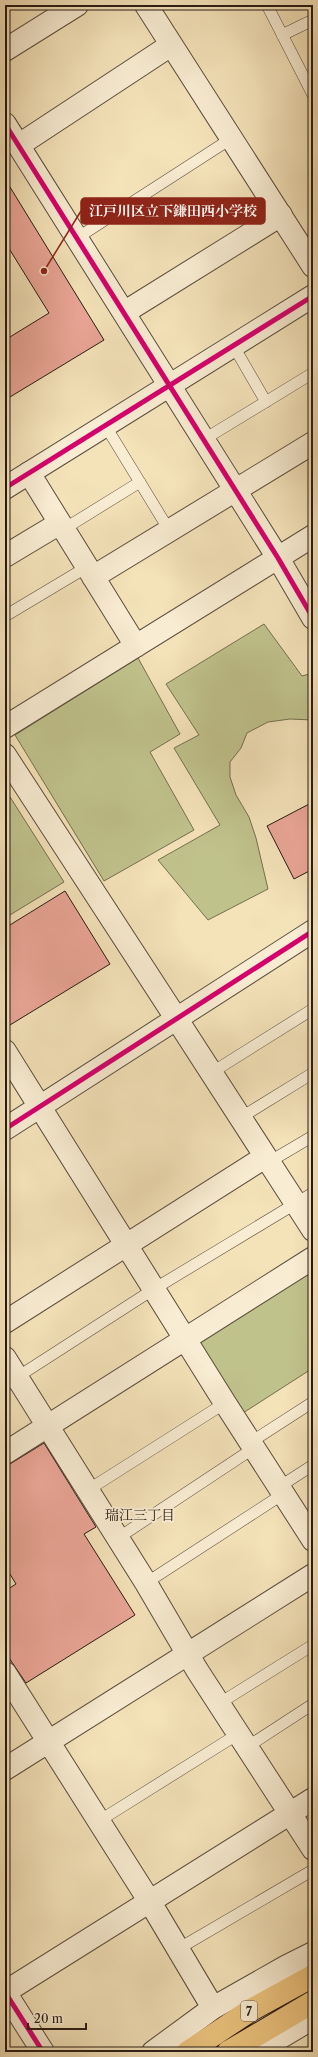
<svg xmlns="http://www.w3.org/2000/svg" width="318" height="2057" font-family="'Libre Caslon Text','Noto Serif JP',serif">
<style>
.green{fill:#c0c28c;stroke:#746e50}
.building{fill:#eaa596;stroke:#271a14}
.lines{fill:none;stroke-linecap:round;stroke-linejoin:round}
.service-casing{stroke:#5a4c3d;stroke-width:12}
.minor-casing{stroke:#5a4c3d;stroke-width:24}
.tertiary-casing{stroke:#5a4c3d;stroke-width:24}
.motorway-casing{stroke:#271a14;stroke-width:24}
.service{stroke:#f8ecd2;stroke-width:11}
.minor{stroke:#f8ecd2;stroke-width:22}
.tertiary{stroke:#f8ecd2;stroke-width:22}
.motorway{stroke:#eac17c;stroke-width:22}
.cycleway-casing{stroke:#f8ecd2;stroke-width:8}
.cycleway{stroke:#d6006c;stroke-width:5}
.labels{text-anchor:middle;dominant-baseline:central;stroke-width:4;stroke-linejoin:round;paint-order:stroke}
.shield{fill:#f8ecd2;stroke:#66594d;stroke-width:1}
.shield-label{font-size:12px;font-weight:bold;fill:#271a14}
.neighbourhood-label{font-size:14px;fill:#271a14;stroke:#f8ecd2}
.leader{fill:none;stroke:#8f2418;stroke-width:1.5}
.callout-dot{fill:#8f2418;stroke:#f8ecd2;stroke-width:1.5}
.callout{fill:#8f2418;stroke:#8f2418;stroke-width:1.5}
.callout-label{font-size:14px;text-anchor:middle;font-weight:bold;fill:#fff}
</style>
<rect width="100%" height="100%" fill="#f4e2b9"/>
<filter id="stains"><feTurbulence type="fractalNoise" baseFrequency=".005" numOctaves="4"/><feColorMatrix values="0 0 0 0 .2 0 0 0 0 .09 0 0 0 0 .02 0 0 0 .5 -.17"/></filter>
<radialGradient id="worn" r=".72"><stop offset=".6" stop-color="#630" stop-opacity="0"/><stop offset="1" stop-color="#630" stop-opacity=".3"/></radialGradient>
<path class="green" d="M 264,624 L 302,676 L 313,673 L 313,720 L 290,719 L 268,722 L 247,733 L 241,748 L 230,762 L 230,777 L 236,795 L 249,817 L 256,838 L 268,889 L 208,920 L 158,860 L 220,825 L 174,748 L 199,735 L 166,684 Z
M 138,658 L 180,734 L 150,752 L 194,830 L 104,881 L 15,735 Z
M 5,789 L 64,882 L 5,918 Z
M 313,1268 L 313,1368 L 243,1413 L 200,1346 L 203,1334 Z"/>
<path class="building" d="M 5,179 L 104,340 L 5,400 L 5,340 L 49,313 L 5,242 Z
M 313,802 L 313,869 L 294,879 L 267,826 Z
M 65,891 L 110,964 L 5,1028 L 5,928 Z
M 44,1443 L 96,1527 L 84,1534 L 135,1615 L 26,1683 L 5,1652 L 5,1591 L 16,1584 L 5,1566 L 5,1467 Z"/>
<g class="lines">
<defs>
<path id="service" d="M 267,5 L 313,95
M 282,35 L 313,20
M 77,238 L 232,138
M 233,345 L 266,402
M 105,425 L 169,530
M 203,440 L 313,373
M 64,529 L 140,482
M 5,616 L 87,567
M 211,1073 L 313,1009
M 240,1118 L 313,1073
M 269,1162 L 313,1136
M 5,1385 L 154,1289 L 313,1193
M 251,1442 L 313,1402
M 279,1487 L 313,1465
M 88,1490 L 225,1403
M 118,1538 L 254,1448
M 146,1583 L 283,1494
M 220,1703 L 313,1645
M 247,1747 L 313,1704
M 99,1821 L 238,1734
M 178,1949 L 313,1870"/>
<path id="minor" d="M 5,50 L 77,5
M 5,124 L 278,558 L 313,618
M 19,145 L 171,45
M 125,312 L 281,215
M 29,473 L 136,646
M 5,556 L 60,523
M 93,577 L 313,443
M 5,727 L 313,536
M 176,1018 L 313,1230
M 5,1051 L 225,1403 L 313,1540
M 5,1322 L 265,1157
M 5,1358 L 146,1583 L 197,1670 L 313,1849
M 5,1453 L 313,1258
M 5,1673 L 150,1902 L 213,2008
M 5,1769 L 313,1575
M 5,1992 L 313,1799
M 153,2052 L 213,2008 L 287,1966 L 313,1953
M 256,2052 L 313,2018"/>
<path id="tertiary" d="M 146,5 L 313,266
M 5,488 L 313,296
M 5,755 L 176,1018
M 5,1129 L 313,931
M 5,1992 L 43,2052"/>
<path id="motorway" d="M 188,2052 L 251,2010 L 313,1976
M 228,2052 L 313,2002"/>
</defs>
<use href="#service" class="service-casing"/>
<use href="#minor" class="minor-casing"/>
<use href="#tertiary" class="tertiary-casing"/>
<use href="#motorway" class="motorway-casing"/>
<use href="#service" class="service"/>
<use href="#minor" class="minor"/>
<use href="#tertiary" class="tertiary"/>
<use href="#motorway" class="motorway"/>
<defs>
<path id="cycleway" d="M 5,124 L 278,558 L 313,618
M 5,488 L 313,296
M 5,1129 L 313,931
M 5,1992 L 43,2052"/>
</defs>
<use href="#cycleway" class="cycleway-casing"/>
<use href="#cycleway" class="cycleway"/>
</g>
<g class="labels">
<rect class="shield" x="241" y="2001" width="16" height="20" rx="3"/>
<g class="shield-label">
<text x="249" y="2011">7</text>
</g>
<g class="neighbourhood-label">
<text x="140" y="1515">瑞江三丁目</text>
</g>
</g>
<path class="leader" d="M44 271L81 211"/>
<circle class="callout-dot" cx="44" cy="271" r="4"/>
<rect class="callout" x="81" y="198" width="184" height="26" rx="4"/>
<g class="callout-label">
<text x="173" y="216">江戸川区立下鎌田西小学校</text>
</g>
<rect width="318" height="2057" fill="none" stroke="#f4e2b9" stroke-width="20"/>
<rect x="6" y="6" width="306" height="2045" fill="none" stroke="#271a14" stroke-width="2"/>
<rect x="10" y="10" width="298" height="2037" fill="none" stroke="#271a14"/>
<path d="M28 2023v6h58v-6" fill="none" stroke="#271a14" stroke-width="2"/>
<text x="34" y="2023" font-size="12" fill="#271a14" stroke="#f8ecd2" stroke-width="3" paint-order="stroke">20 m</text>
<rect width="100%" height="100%" filter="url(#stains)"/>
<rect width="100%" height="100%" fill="url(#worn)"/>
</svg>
